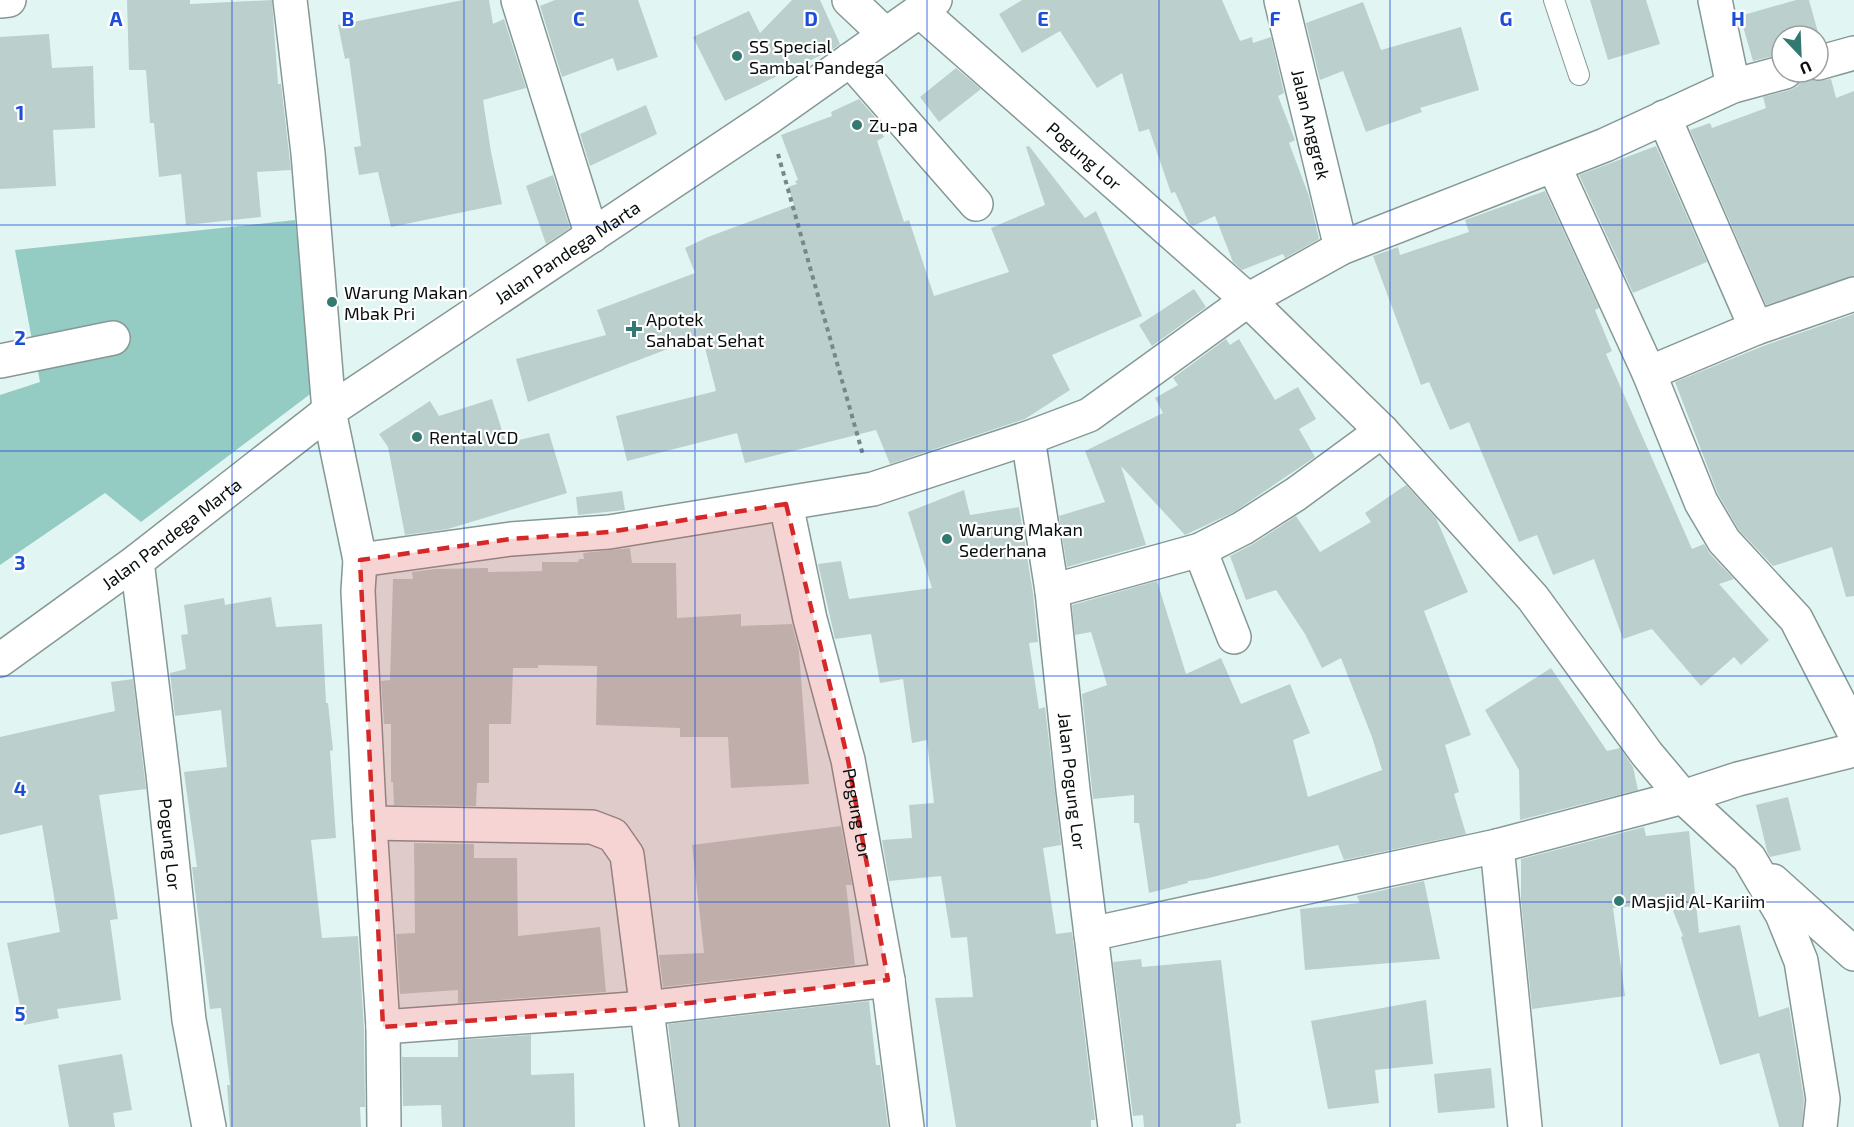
<svg xmlns="http://www.w3.org/2000/svg" width="1854" height="1127" font-family="'Exo 2',sans-serif">
<style>
.green{fill:#94cbc3}
.building{fill:#bbd0cc}
.lines{fill:none;stroke-linecap:round;stroke-linejoin:round}
.lane-casing{stroke:#859895;stroke-width:22}
.street-casing{stroke:#859895;stroke-width:36}
.secondary-casing{stroke:#859895;stroke-width:36}
.path{stroke:#798886;stroke-width:4;stroke-dasharray:4.5 4.5;stroke-linecap:butt}
.lane{stroke:#fff;stroke-width:20}
.street{stroke:#fff;stroke-width:33}
.secondary{stroke:#fff;stroke-width:33}
.marked{fill:#d62828;fill-opacity:0.2;stroke:#d62828;stroke-width:4.5;stroke-dasharray:12 8;stroke-linejoin:round}
.grid{fill:none;stroke:#1d4ed8;stroke-width:1.5;stroke-opacity:0.55}
.poi-dot{fill:#327972;stroke:#fff;stroke-width:2}
.labels{text-anchor:middle;dominant-baseline:central;stroke-width:4.5;stroke-linejoin:round;paint-order:stroke}
.poi-label{font-size:18px;fill:#080f0e;stroke:#fff;text-anchor:start}
.street-label{font-size:18px;fill:#080f0e;stroke:#fff}
.grid-label{font-size:20px;text-anchor:middle;font-weight:bold;fill:#1d4ed8;stroke:#fff;stroke-width:4.5;stroke-linejoin:round;paint-order:stroke}
</style>
<rect width="100%" height="100%" fill="#e1f6f3"/>
<path class="green" d="M 295,220 L 317,389 L 141,522 L 105,493 L 0,565 L 0,395 L 40,382 L 15,250 Z"/>
<path class="building" d="M 127,0 L 190,0 L 190,4 L 272,0 L 278,84 L 281,84 L 291,170 L 257,172 L 261,217 L 186,225 L 181,174 L 159,177 L 154,123 L 150,123 L 146,70 L 129,70 Z
M 463,0 L 489,0 L 493,24 L 504,19 L 526,88 L 483,100 L 491,152 L 502,204 L 391,227 L 378,172 L 359,175 L 354,147 L 361,146 L 349,58 L 345,59 L 338,25 Z
M 555,0 L 638,0 L 658,57 L 617,71 L 613,58 L 562,77 L 540,6 Z
M 792,0 L 820,0 L 840,44 L 832,50 L 725,101 L 693,37 L 749,11 L 760,33 Z
M 1022,0 L 1222,0 L 1240,41 L 1252,37 L 1253,43 L 1271,37 L 1284,93 L 1278,96 L 1295,140 L 1289,143 L 1309,196 L 1319,239 L 1285,258 L 1283,254 L 1242,270 L 1233,262 L 1215,216 L 1193,226 L 1189,223 L 1175,192 L 1171,193 L 1149,129 L 1139,132 L 1122,73 L 1097,88 L 1060,31 L 1022,53 L 999,14 Z
M 1590,0 L 1646,0 L 1660,44 L 1608,60 Z
M 1796,0 L 1809,0 L 1821,43 L 1818,44 L 1818,36 L 1782,36 L 1782,54 L 1753,61 L 1740,16 Z
M 1363,2 L 1381,50 L 1461,27 L 1479,90 L 1420,108 L 1422,112 L 1366,132 L 1343,71 L 1320,80 L 1306,23 Z
M 49,34 L 52,68 L 93,66 L 95,128 L 53,130 L 56,186 L 0,189 L 0,37 Z
M 956,68 L 981,89 L 939,122 L 920,97 Z
M 1803,74 L 1814,81 L 1831,79 L 1836,98 L 1854,91 L 1854,276 L 1766,305 L 1690,130 L 1710,123 L 1712,128 L 1766,108 L 1763,97 L 1790,90 L 1798,86 Z
M 859,99 L 874,116 L 884,137 L 877,141 L 904,222 L 909,220 L 934,296 L 1009,272 L 991,228 L 1045,205 L 1026,147 L 1029,146 L 1085,218 L 1096,211 L 1142,316 L 1052,355 L 1070,390 L 1025,419 L 890,464 L 876,430 L 745,463 L 737,433 L 627,461 L 616,416 L 716,391 L 702,336 L 528,402 L 516,359 L 606,335 L 597,310 L 695,273 L 685,248 L 708,237 L 794,205 L 788,187 L 797,184 L 795,181 L 798,180 L 781,135 L 832,116 L 831,112 Z
M 646,105 L 657,134 L 590,166 L 580,134 Z
M 1656,146 L 1707,262 L 1633,293 L 1579,175 Z
M 553,175 L 570,228 L 546,244 L 526,186 Z
M 1545,191 L 1599,308 L 1595,310 L 1612,351 L 1606,354 L 1692,549 L 1704,544 L 1710,554 L 1734,579 L 1719,584 L 1769,640 L 1741,665 L 1734,657 L 1701,686 L 1652,629 L 1623,639 L 1594,559 L 1553,575 L 1537,535 L 1519,542 L 1469,422 L 1450,430 L 1429,382 L 1421,385 L 1373,256 L 1398,247 L 1400,255 L 1469,232 L 1465,220 Z
M 1194,289 L 1206,307 L 1152,346 L 1139,325 Z
M 1854,314 L 1854,596 L 1846,597 L 1832,547 L 1773,566 L 1739,530 L 1718,494 L 1675,382 L 1763,346 Z
M 1226,339 L 1230,345 L 1239,339 L 1275,400 L 1298,387 L 1316,419 L 1299,429 L 1315,457 L 1234,512 L 1185,535 L 1121,466 L 1146,545 L 1067,567 L 1059,516 L 1105,502 L 1085,451 L 1163,413 L 1155,398 L 1178,385 L 1173,378 Z
M 492,399 L 506,443 L 549,433 L 567,493 L 448,529 L 405,535 L 388,447 L 379,434 L 430,401 L 439,416 Z
M 1406,485 L 1436,518 L 1468,592 L 1424,611 L 1471,735 L 1445,745 L 1459,792 L 1454,794 L 1466,834 L 1344,860 L 1338,845 L 1205,879 L 1188,881 L 1188,883 L 1149,893 L 1139,823 L 1134,823 L 1134,795 L 1093,799 L 1082,694 L 1107,685 L 1091,632 L 1075,635 L 1072,605 L 1157,581 L 1186,674 L 1221,658 L 1241,704 L 1290,684 L 1310,733 L 1293,740 L 1308,797 L 1382,770 L 1372,737 L 1341,658 L 1322,668 L 1305,634 L 1276,590 L 1246,600 L 1230,556 L 1253,544 L 1296,516 L 1320,552 L 1371,522 L 1365,513 Z
M 964,490 L 970,515 L 1019,507 L 1033,593 L 1038,642 L 1029,643 L 1039,709 L 1045,707 L 1061,845 L 1043,848 L 1056,934 L 1072,932 L 1095,1120 L 1091,1120 L 1091,1127 L 956,1127 L 935,998 L 973,997 L 967,937 L 951,938 L 941,876 L 889,881 L 882,840 L 912,838 L 909,805 L 934,803 L 927,740 L 912,743 L 903,679 L 880,683 L 871,634 L 835,639 L 818,564 L 841,561 L 849,599 L 932,588 L 908,512 Z
M 622,491 L 625,510 L 578,515 L 576,497 Z
M 630,548 L 632,563 L 676,563 L 677,618 L 741,614 L 741,626 L 792,624 L 799,651 L 809,784 L 731,788 L 728,737 L 680,737 L 680,728 L 596,725 L 597,666 L 538,665 L 538,668 L 513,668 L 511,724 L 489,724 L 489,783 L 477,783 L 476,806 L 394,805 L 393,782 L 391,782 L 391,724 L 384,724 L 381,681 L 390,680 L 393,579 L 413,579 L 412,572 L 435,569 L 488,568 L 488,572 L 542,571 L 542,562 L 578,562 L 579,559 L 584,559 L 583,553 Z
M 271,597 L 276,627 L 322,624 L 326,703 L 328,703 L 333,750 L 330,751 L 336,838 L 311,840 L 322,938 L 358,936 L 364,1028 L 365,1107 L 360,1107 L 361,1127 L 230,1127 L 227,1085 L 230,1085 L 221,1008 L 210,1009 L 192,867 L 197,867 L 184,772 L 227,767 L 221,710 L 175,716 L 170,673 L 186,669 L 181,635 L 188,634 L 184,605 L 224,598 L 225,605 Z
M 1551,668 L 1607,751 L 1620,748 L 1633,767 L 1638,790 L 1520,820 L 1519,770 L 1485,710 Z
M 133,679 L 146,789 L 99,795 L 118,919 L 110,920 L 121,1000 L 57,1009 L 59,1018 L 24,1025 L 7,943 L 60,932 L 42,825 L 0,835 L 0,737 L 115,711 L 111,682 Z
M 1788,797 L 1801,850 L 1770,857 L 1767,851 L 1756,805 Z
M 841,826 L 852,885 L 846,885 L 855,965 L 663,987 L 659,955 L 704,953 L 692,845 Z
M 1644,827 L 1646,836 L 1689,831 L 1699,933 L 1740,925 L 1759,1017 L 1789,1007 L 1804,1099 L 1802,1127 L 1779,1127 L 1759,1053 L 1720,1065 L 1681,937 L 1683,936 L 1670,903 L 1613,908 L 1625,996 L 1532,1009 L 1521,900 L 1521,859 Z
M 414,843 L 474,844 L 474,858 L 517,858 L 518,936 L 600,927 L 606,992 L 458,1003 L 458,990 L 400,994 L 396,934 L 415,933 Z
M 1424,881 L 1440,959 L 1305,970 L 1300,909 L 1360,903 L 1357,896 Z
M 1141,959 L 1142,967 L 1221,960 L 1241,1123 L 1236,1124 L 1236,1127 L 1144,1127 L 1143,1115 L 1133,1116 L 1113,962 Z
M 1426,1000 L 1433,1064 L 1375,1070 L 1379,1103 L 1328,1109 L 1311,1021 Z
M 869,1001 L 876,1065 L 880,1065 L 888,1127 L 680,1127 L 668,1024 Z
M 531,1035 L 531,1075 L 574,1073 L 575,1127 L 442,1127 L 441,1105 L 403,1106 L 402,1057 L 458,1057 L 458,1040 Z
M 122,1054 L 132,1110 L 113,1113 L 115,1127 L 69,1127 L 58,1065 Z
M 1491,1068 L 1495,1108 L 1438,1113 L 1434,1074 Z"/>
<g class="lines">
<defs>
<path id="lane" d="M 1554,0 L 1579,75"/>
<g id="street">
<path d="M 290,0 L 308,153 L 329,411 L 360,560 L 358,591 L 369,809 L 383,1027 L 384,1127"/>
<path d="M 518,0 L 592,236"/>
<path d="M 849,0 L 886,35"/>
<path id="s1" d="M 1281,0 L 1341,248"/>
<path d="M 1715,0 L 1733,86"/>
<path d="M 0,1 L 9,0"/>
<path id="s2" d="M 920,11 L 1248,300 L 1382,431 L 1533,598 L 1647,754 L 1683,797 L 1749,858 L 1782,914 L 1801,961 L 1823,1099 L 1820,1127"/>
<path d="M 850,60 L 976,204"/>
<path d="M 1818,63 L 1854,53"/>
<path d="M 1664,117 L 1756,328 L 1854,294"/>
<path d="M 1554,166 L 1649,373 L 1701,502 L 1724,541 L 1796,619 L 1854,732"/>
<path d="M 0,361 L 113,338"/>
<path d="M 1649,373 L 1756,328"/>
<path id="s3" d="M 1028,438 L 1052,591 L 1073,790 L 1115,1127"/>
<path id="s4" d="M 786,504 L 810,619 L 848,760 L 888,980 L 907,1127"/>
<path d="M 1200,550 L 1234,637"/>
<path d="M 360,560 L 511,539 L 609,532 L 873,489 L 1028,438 L 1089,415 L 1248,300 L 1341,248 L 1605,145 L 1733,86 L 1785,72"/>
<path id="s5" d="M 137,561 L 163,774 L 189,1020 L 209,1127"/>
<path d="M 1052,591 L 1200,550 L 1243,528 L 1296,494 L 1382,431"/>
<path d="M 370,823 L 592,827 L 613,835 L 627,855 L 662,1127"/>
<path d="M 1497,846 L 1525,1127"/>
<path d="M 1773,881 L 1854,954"/>
<path d="M 1091,934 L 1497,846 L 1683,797 L 1738,779 L 1854,750"/>
<path d="M 383,1027 L 646,1008 L 888,980"/>
</g>
<g id="secondary">
<path id="s6" d="M 0,660 L 137,561 L 329,411 L 768,118 L 935,0"/>
</g>
</defs>
<use href="#lane" class="lane-casing"/>
<use href="#street" class="street-casing"/>
<use href="#secondary" class="secondary-casing"/>
<path class="path" d="M 778,154 L 863,455"/>
<use href="#lane" class="lane"/>
<use href="#street" class="street"/>
<use href="#secondary" class="secondary"/>
</g>
<path class="marked" d="M 786,504 L 848,760 L 888,980 L 646,1008 L 383,1027 L 360,560 L 511,539 L 609,532 Z"/>
<path class="grid" d="M 232,0 L 232,1127M 464,0 L 464,1127M 695,0 L 695,1127M 927,0 L 927,1127M 1159,0 L 1159,1127M 1390,0 L 1390,1127M 1622,0 L 1622,1127M 0,225 L 1854,225M 0,451 L 1854,451M 0,676 L 1854,676M 0,902 L 1854,902"/>
<g class="poi-dot">
<circle cx="737" cy="56" r="6"/>
<circle cx="857" cy="125" r="6"/>
<circle cx="332" cy="302" r="6"/>
<path d="M631 320h6v6h6v6h-6v6h-6v-6h-6v-6h6z"/>
<circle cx="417" cy="437" r="6"/>
<circle cx="947" cy="539" r="6"/>
<circle cx="1619" cy="901" r="6"/>
</g>
<g class="labels">
<g class="poi-label">
<text x="749" y="46">SS Special<tspan x="749" dy="21">Sambal Pandega</tspan></text>
<text x="869" y="125">Zu-pa</text>
<text x="344" y="292">Warung Makan<tspan x="344" dy="21">Mbak Pri</tspan></text>
<text x="646" y="319">Apotek<tspan x="646" dy="21">Sahabat Sehat</tspan></text>
<text x="429" y="437">Rental VCD</text>
<text x="959" y="529">Warung Makan<tspan x="959" dy="21">Sederhana</tspan></text>
<text x="1631" y="901">Masjid Al-Kariim</text>
</g>
<g class="street-label">
<text stroke="none"><textPath href="#s1" startOffset="128">Jalan Anggrek</textPath></text>
<text stroke="none"><textPath href="#s2" startOffset="219">Pogung Lor</textPath></text>
<text stroke="none"><textPath href="#s6" startOffset="699">Jalan Pandega Marta</textPath></text>
<text stroke="none"><textPath href="#s6" startOffset="213">Jalan Pandega Marta</textPath></text>
<text stroke="none"><textPath href="#s3" startOffset="346">Jalan Pogung Lor</textPath></text>
<text stroke="none"><textPath href="#s4" startOffset="318">Pogung Lor</textPath></text>
<text stroke="none"><textPath href="#s5" startOffset="285">Pogung Lor</textPath></text>
</g>
</g>
<g class="grid-label">
<text x="116" y="26">A</text>
<text x="348" y="26">B</text>
<text x="579" y="26">C</text>
<text x="811" y="26">D</text>
<text x="1043" y="26">E</text>
<text x="1275" y="26">F</text>
<text x="1506" y="26">G</text>
<text x="1738" y="26">H</text>
<text x="20" y="120">1</text>
<text x="20" y="345">2</text>
<text x="20" y="570">3</text>
<text x="20" y="796">4</text>
<text x="20" y="1021">5</text>
</g>
<g transform="translate(1800 54) rotate(157)"><circle r="28" fill="#ffffff" stroke="#9c9f9f" stroke-width="1.5"/>
<path d="M0-4.5L10 22L0 15L-10 22Z" fill="#327972"/>
<text y="-9" font-size="16" font-weight="bold" text-anchor="middle" fill="#080f0e">U</text>
</g>
</svg>
